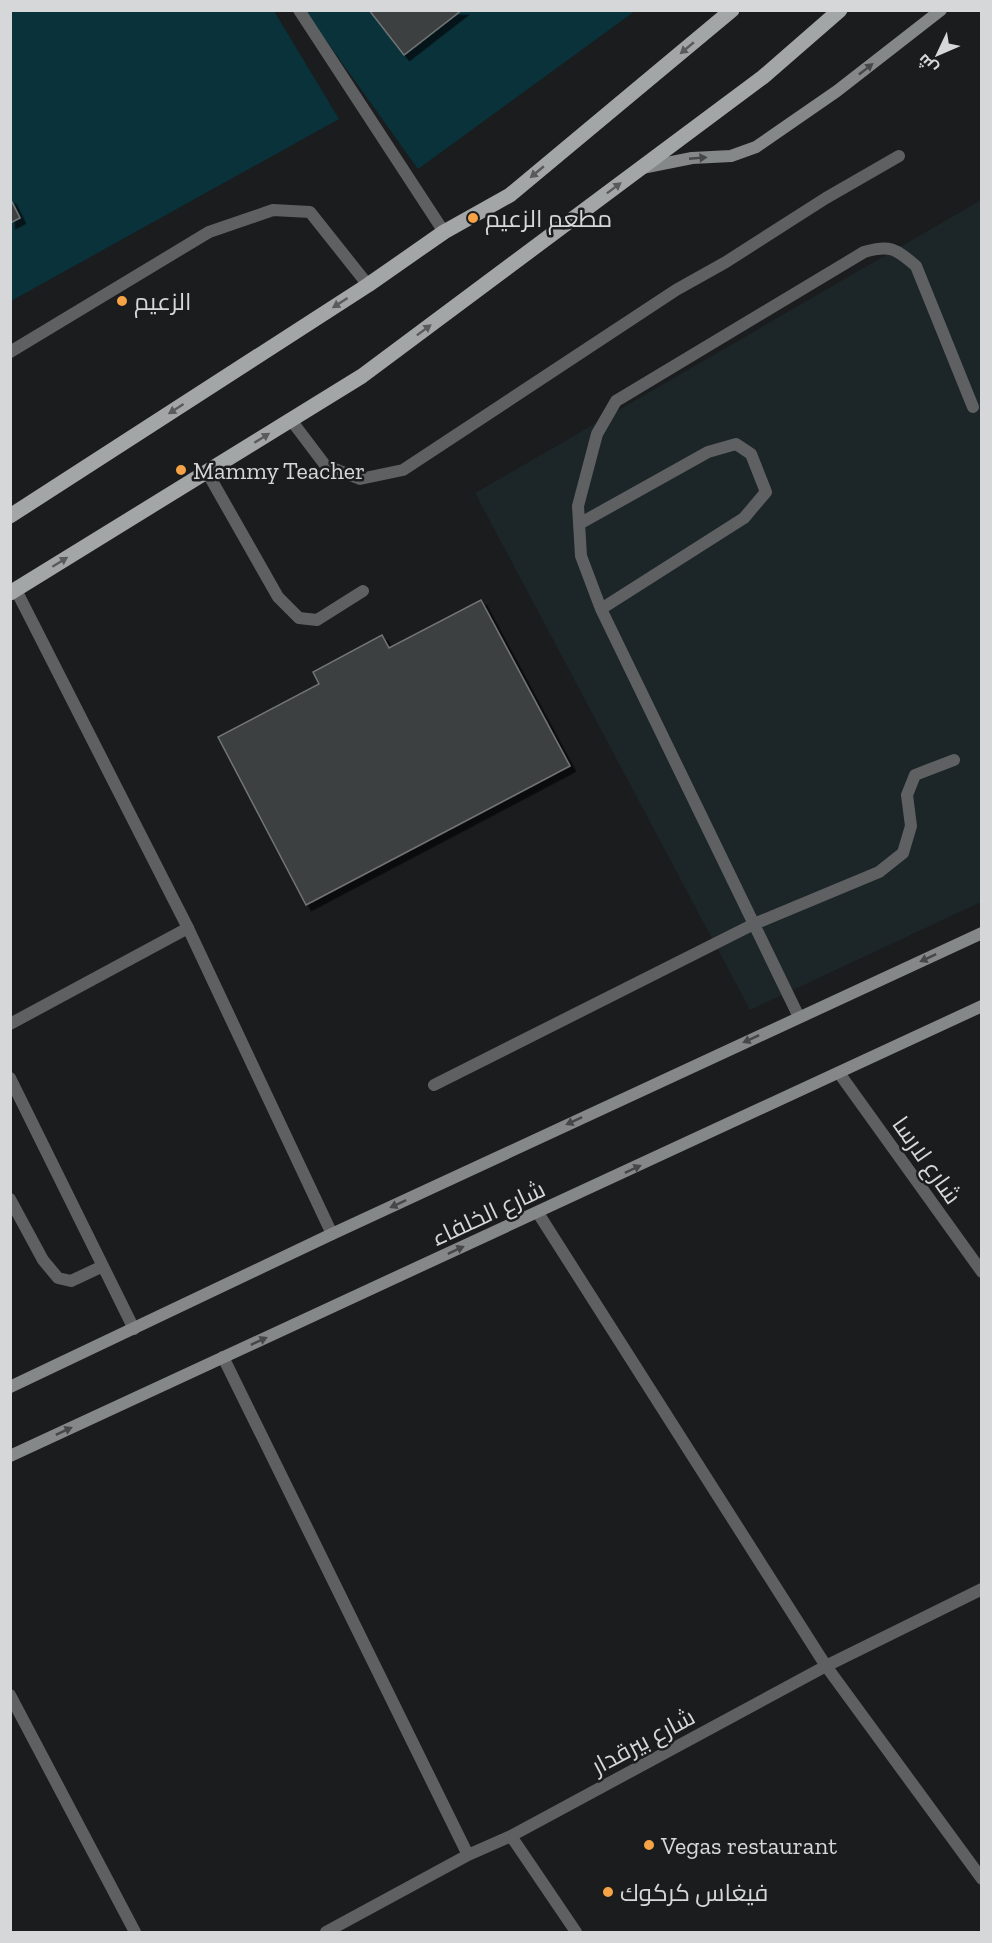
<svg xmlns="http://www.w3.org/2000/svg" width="992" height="1943" font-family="'Zilla Slab',Cairo,serif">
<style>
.built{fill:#1c2528}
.green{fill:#0a323b}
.building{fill:#3c3f3f;stroke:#727576;stroke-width:1.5;filter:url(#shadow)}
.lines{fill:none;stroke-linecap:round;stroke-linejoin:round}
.lane{stroke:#5f6061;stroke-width:12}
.street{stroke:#5f6061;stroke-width:12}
.secondary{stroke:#858888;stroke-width:12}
.primary{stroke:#a3a6a7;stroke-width:15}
.oneway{fill:#585a5b}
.oneway2{fill:#454748}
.poi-dot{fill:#f6a246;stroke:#1a1c1d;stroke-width:2}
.labels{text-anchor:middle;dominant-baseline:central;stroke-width:5;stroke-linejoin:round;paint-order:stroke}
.poi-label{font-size:24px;fill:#d5d7d8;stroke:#1a1c1d;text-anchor:start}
.street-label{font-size:24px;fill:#d5d7d8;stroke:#1a1c1d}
</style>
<defs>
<filter id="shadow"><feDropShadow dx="5.5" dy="5.5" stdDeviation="0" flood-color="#0009"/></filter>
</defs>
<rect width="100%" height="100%" fill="#1a1c1d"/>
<path class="built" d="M 981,200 L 981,902 L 750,1010 L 475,493 Z"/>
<path class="green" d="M 11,11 L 274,11 L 339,119 L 11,301 Z
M 305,11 L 635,11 L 418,169 Z"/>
<path class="building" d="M 369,10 L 462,10 L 404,55 Z
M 10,198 L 20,218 L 10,223 Z
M 481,600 L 570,766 L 306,905 L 218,737 L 319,684 L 313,672 L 382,635 L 389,648 Z"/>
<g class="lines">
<path class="lane" d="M 299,10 L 444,232
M 10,352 L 209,232 L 273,210 L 310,212 L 368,285
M 291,420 L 325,465 L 360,479 L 403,470 L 676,290 L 726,262 L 826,198 L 899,156
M 207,472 L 278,597 L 299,618 L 317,620 L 363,591
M 579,524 L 708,452 L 736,444 L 751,454 L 766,492 L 744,518 L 601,609
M 799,1017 L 601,609 L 581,556 L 578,506 L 597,434 L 616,401 L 864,252 C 890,244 896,249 916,266 L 973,407
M 10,1024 L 188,928
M 10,1078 L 134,1329
M 434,1085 L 754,924 L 879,872 L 903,853 L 911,826 L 907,795 L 915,775 L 954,760
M 10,1199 L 43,1260 L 58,1278 L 71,1281 L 103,1266"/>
<path class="street" d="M 16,590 L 188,928 L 332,1234
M 839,1073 L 982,1272
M 538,1213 L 826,1666 L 982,1879
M 223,1357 L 468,1855
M 10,1695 L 135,1932
M 511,1836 L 576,1932
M 326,1932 L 468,1855 L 511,1836 L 826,1666 L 982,1589"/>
<path class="secondary" d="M 642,168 L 692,158 L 731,156 L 756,147 L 837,91 L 941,10
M 10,1387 L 332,1234 L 982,933
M 10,1456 L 982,1006"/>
<path class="primary" d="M 10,516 L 368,285 L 444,232 L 510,195 L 732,10
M 10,593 L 362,376 L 763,77 L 840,10"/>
</g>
<defs><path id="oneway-solid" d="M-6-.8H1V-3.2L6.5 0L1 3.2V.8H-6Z" transform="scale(1.5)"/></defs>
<g class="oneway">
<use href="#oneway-solid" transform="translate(687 48) rotate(140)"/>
<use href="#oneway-solid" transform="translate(537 172) rotate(140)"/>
<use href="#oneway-solid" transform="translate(614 188) rotate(-37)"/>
<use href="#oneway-solid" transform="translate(340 303) rotate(147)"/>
<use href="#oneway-solid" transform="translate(424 330) rotate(-37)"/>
<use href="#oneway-solid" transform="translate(176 409) rotate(147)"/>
<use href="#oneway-solid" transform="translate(262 438) rotate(-32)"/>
<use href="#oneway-solid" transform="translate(60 562) rotate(-32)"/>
</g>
<g class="oneway2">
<use href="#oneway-solid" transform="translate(866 69) rotate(-38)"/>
<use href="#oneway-solid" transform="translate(698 158) rotate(-5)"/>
<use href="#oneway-solid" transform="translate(928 958) rotate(155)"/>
<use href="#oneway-solid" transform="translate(751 1039) rotate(155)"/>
<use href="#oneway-solid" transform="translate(574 1121) rotate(155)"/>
<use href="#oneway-solid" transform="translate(633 1169) rotate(-25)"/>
<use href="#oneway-solid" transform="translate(398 1204) rotate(155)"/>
<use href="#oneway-solid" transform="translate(456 1250) rotate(-25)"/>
<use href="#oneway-solid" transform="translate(259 1341) rotate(-25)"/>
<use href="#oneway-solid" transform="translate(64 1431) rotate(-25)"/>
</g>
<g class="poi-dot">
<circle cx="473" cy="218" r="6"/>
<circle cx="122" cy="301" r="6"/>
<circle cx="181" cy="470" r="6"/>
<circle cx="649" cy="1845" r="6"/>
<circle cx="608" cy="1892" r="6"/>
</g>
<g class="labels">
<g class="poi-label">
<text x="485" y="218">مطعم الزعيم</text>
<text x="134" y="301">الزعيم</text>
<text x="193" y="470">Mammy Teacher</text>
<text x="661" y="1845">Vegas restaurant</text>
<text x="620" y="1892">فيغاس كركوك</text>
</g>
<g class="street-label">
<text transform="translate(927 1160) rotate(55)">شارع لارسا</text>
<text transform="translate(488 1213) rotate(-25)">شارع الخلفاء</text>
<text transform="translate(643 1741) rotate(-28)">شارع بيرقدار</text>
</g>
</g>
<rect width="992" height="1943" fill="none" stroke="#d5d7d8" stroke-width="24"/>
<g transform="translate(938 54) rotate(226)" stroke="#1a1c1d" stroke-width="4.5" paint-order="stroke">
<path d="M0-4.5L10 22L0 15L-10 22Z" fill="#d5d7d8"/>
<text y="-9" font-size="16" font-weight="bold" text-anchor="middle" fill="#d5d7d8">ش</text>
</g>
</svg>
